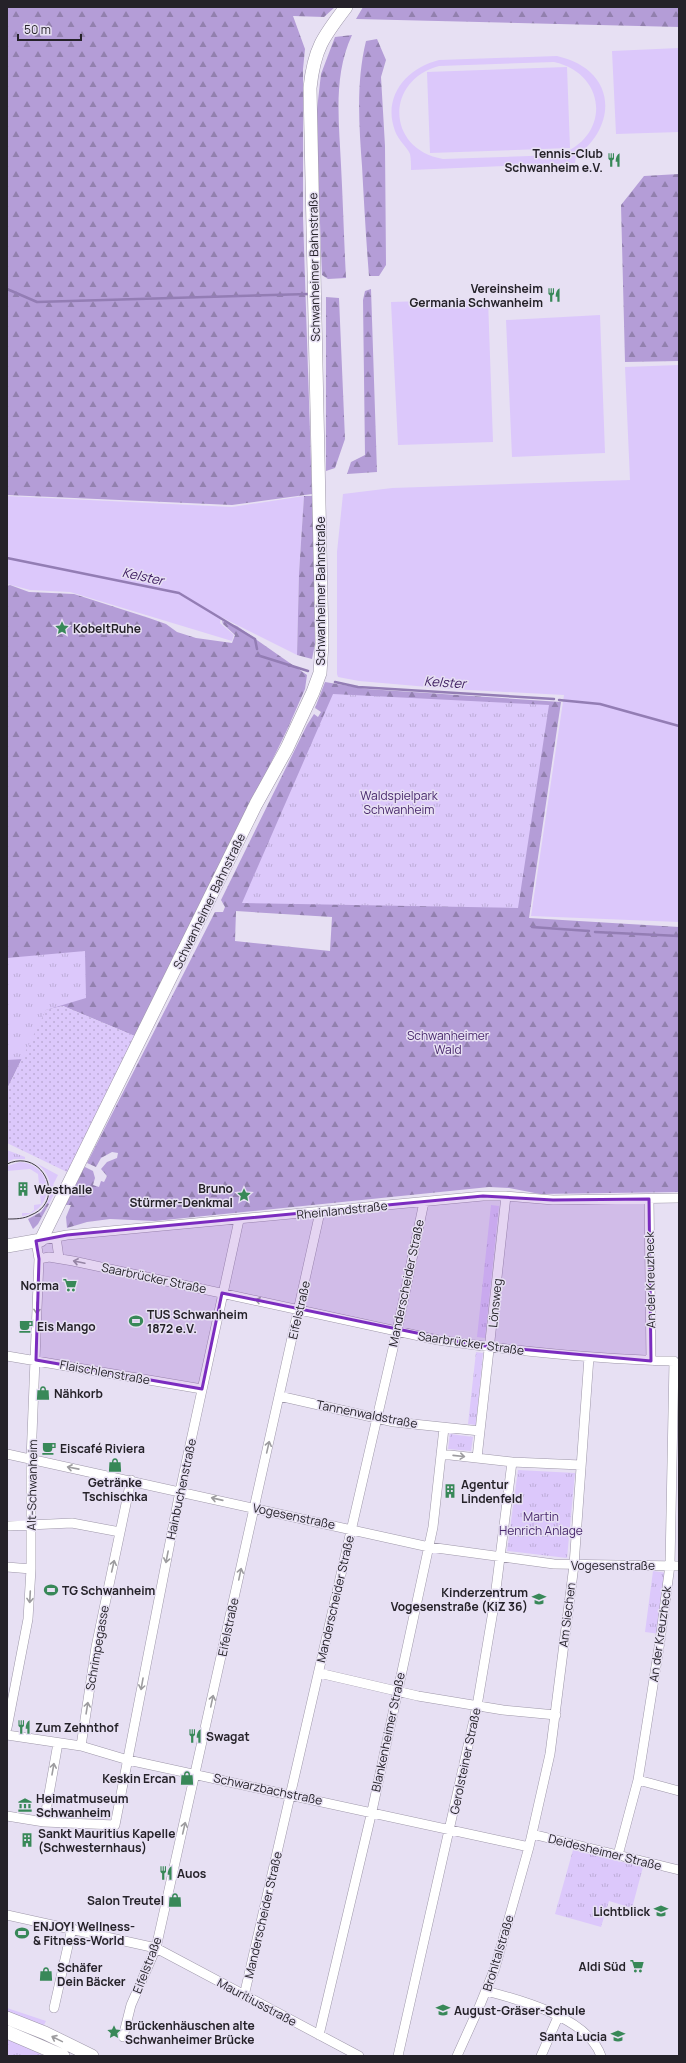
<svg xmlns="http://www.w3.org/2000/svg" width="686" height="2063" font-family="Manrope,sans-serif">
<style>
.grass{fill:#dcc8fb;fill-rule:evenodd}
.forest{fill:url(#forest-firs);fill-rule:evenodd}
.park{fill:url(#park-tufts)}
.garden{fill:url(#garden-dots)}
.lines{fill:none;stroke-linecap:round;stroke-linejoin:round}
.stream{stroke:#937db4;stroke-width:2.5}
.street-casing{stroke:#9e97a9;stroke-width:10}
.secondary-casing{stroke:#9e97a9;stroke-width:14}
.street{stroke:#fff;stroke-width:9}
.secondary{stroke:#fff;stroke-width:13}
.tram{stroke:#3d3942;stroke-width:1}
.oneway{stroke:#9d9c9f}
.marked{fill:#7b2cbf;fill-opacity:0.2;stroke:#7b2cbf;stroke-width:3;stroke-linejoin:round}
.labels{text-anchor:middle;dominant-baseline:central;stroke-width:3;stroke-linejoin:round;paint-order:stroke}
.poi-label{font-size:12px;font-weight:bold;fill:#252229;stroke:#e7e0f3;text-anchor:start}
.street-label{font-size:12px;fill:#252229;stroke:#e7e0f3}
.park-label{font-size:12px;fill:#49296d;stroke:#e7e0f3}
.water-label{font-size:13px;font-style:italic;fill:#3c1b5f;stroke:#e7e0f3}
</style>
<defs>
<pattern id="forest-firs" width="22" height="20" patternUnits="userSpaceOnUse"><rect width="22" height="20" fill="#b49dd7"/><path d="M5 1l3.5 6h-7zM16 11l3.5 6h-7z" fill="#9280ae"/></pattern>
<pattern id="park-tufts" width="24" height="20" patternUnits="userSpaceOnUse"><rect width="24" height="20" fill="#dcc8fb"/><path d="M3 7l-1-3M5 7V3M7 7l1-3M15 17l-1-3M17 17v-4M19 17l1-3" fill="none" stroke="#bdacd7"/></pattern>
<pattern id="garden-dots" width="8" height="8" patternUnits="userSpaceOnUse"><rect width="8" height="8" fill="#dcc8fb"/><path d="M2 2h.1M6 6h.1" fill="none" stroke="#bdacd7" stroke-width="1.8" stroke-linecap="round"/></pattern>
</defs>
<rect width="100%" height="100%" fill="#e7e0f3"/>
<path class="grass" d="M 679,48 L 679,132 L 616,134 L 612,51 Z
M 557,56 C 569,59 580,63 590,72 C 618,98 604,137 576,156 L 575,163 L 411,170 C 411,165 411,159 410,154 C 408,148 398,140 395,131 C 382,96 407,68 439,60 ZM 554,62 C 608,74 611,138 558,155 L 443,159 C 387,150 384,81 439,66 Z
M 567,67 L 570,148 L 430,153 L 427,72 Z
M 488,299 L 493,442 L 398,445 L 391,302 Z
M 600,315 L 605,453 L 512,457 L 506,320 Z
M 679,365 L 679,922 L 531,916 L 564,695 L 451,689 L 359,681 L 338,677 L 337,674 L 337,552 L 343,494 L 392,488 L 630,480 L 625,367 Z
M 7,496 L 232,507 L 304,496 L 299,573 L 297,655 L 221,617 L 220,623 L 234,635 L 232,641 L 70,592 L 30,590 L 7,584 Z
M 20,1162 C 55,1165 56,1210 22,1216 L 22,1213 L 30,1213 L 34,1210 L 34,1205 L 41,1204 L 38,1174 L 30,1169 L 7,1171 L 7,1166 Z
M 36,1163 L 58,1175 L 53,1185 L 57,1188 L 49,1204 L 47,1203 C 54,1188 50,1173 36,1163 Z
M 7,2008 L 46,2021 L 43,2027 L 7,2012 Z"/>
<path class="forest" d="M 7,7 L 335,7 L 324,17 L 293,16 L 305,49 L 303,69 L 303,217 L 312,494 L 232,505 L 7,495 Z
M 363,7 L 679,7 L 679,27 L 356,19 Z
M 352,35 C 333,76 339,121 341,165 C 343,203 344,241 346,278 L 328,279 L 322,275 L 316,118 L 321,74 L 335,37 Z
M 377,39 L 386,60 L 381,77 L 385,146 L 386,265 L 379,276 L 369,276 C 366,239 364,203 362,166 C 359,125 356,82 366,41 Z
M 679,174 L 679,361 L 625,362 L 621,205 L 644,176 Z
M 371,289 L 377,472 L 347,474 L 351,462 L 365,455 L 363,300 L 365,291 Z
M 326,297 L 339,298 L 345,439 L 335,468 L 326,471 Z
M 304,496 L 313,496 L 315,644 L 312,659 L 297,655 L 299,573 Z
M 10,585 L 29,592 L 74,594 L 149,618 L 166,624 L 177,632 L 196,638 L 232,643 L 235,635 L 223,624 L 222,621 L 237,626 L 307,675 L 305,689 L 287,730 L 137,1037 L 63,1006 L 46,1010 L 7,1089 L 7,586 Z
M 325,682 L 367,689 L 561,702 L 529,918 L 679,927 L 679,1192 L 540,1194 L 509,1188 L 489,1187 L 155,1221 L 110,1219 L 87,1222 L 67,1228 L 66,1217 L 71,1205 L 63,1205 L 80,1171 L 85,1167 L 93,1171 L 95,1178 L 93,1185 L 99,1187 L 101,1181 L 104,1182 L 107,1176 L 101,1169 L 107,1162 L 117,1158 L 118,1153 L 112,1152 L 101,1158 L 96,1167 L 87,1163 L 215,912 L 223,912 L 225,907 L 221,900 L 307,725 L 314,714 L 318,717 L 321,712 L 315,708 ZM 236,911 L 332,917 L 330,951 L 235,941 Z
M 47,1203 L 49,1204 L 38,1224 L 33,1229 L 28,1219 L 41,1212 Z"/>
<path class="park" d="M 333,694 L 549,705 L 518,908 L 242,903 Z
M 85,951 L 86,998 L 46,1010 L 23,1059 L 7,1060 L 7,958 Z
M 7,1150 L 25,1157 L 25,1159 L 14,1159 L 7,1162 Z
M 491,1205 L 499,1206 L 485,1338 L 477,1337 Z
M 476,1352 L 483,1353 L 476,1425 L 468,1424 Z
M 450,1434 L 473,1437 L 471,1451 L 448,1449 Z
M 518,1470 L 575,1473 L 567,1558 L 507,1551 Z
M 653,1571 L 667,1573 L 660,1634 L 645,1632 Z
M 573,1850 L 643,1867 L 632,1908 L 609,1901 L 601,1927 L 555,1914 Z
M 7,2037 L 44,2056 L 7,2056 Z"/>
<path class="garden" d="M 63,1006 L 137,1037 L 69,1173 L 7,1143 L 7,1089 L 46,1010 Z"/>
<g class="lines">
<path class="stream" d="M 7,289 L 37,302 L 308,294
M 7,558 L 179,593 L 255,639 L 257,649
M 257,655 L 308,671
M 335,682 L 358,687 L 554,699
M 559,700 L 600,704 L 679,726
M 532,927 L 589,931
M 595,932 L 679,936"/>
<defs>
<path id="street" d="M 649,1199 L 651,1361
M 56,1237 L 59,1258
M 41,1240 L 67,1235 L 483,1196 L 506,1196 L 553,1200 L 679,1198
M 39,1259 L 49,1257 L 73,1261 L 438,1340 C 516,1351 595,1359 674,1361 L 670,1565 L 660,1641 L 638,1780 L 618,1855
M 7,1356 L 202,1389
M 279,1396 L 394,1422 L 480,1431
M 7,1454 L 429,1547 L 554,1564 L 679,1566
M 441,1454 L 512,1462 L 581,1465
M 477,1458 L 506,1196
M 7,1526 L 72,1523 L 120,1532
M 7,1567 L 31,1569
M 319,1673 L 418,1696 L 503,1710 L 556,1715
M 7,1728 L 28,1619 L 31,1569 L 31,1460 L 39,1259 L 36,1241
M 7,1735 L 81,1746 L 128,1760 L 529,1847
M 81,1746 L 96,1647 L 131,1480
M 638,1780 L 679,1791
M 7,1816 L 44,1822 L 115,1825 L 180,1491 L 239,1220
M 44,1822 L 58,1743
M 532,1834 L 679,1870
M 7,1915 L 156,1948 L 359,2056
M 486,1991 C 521,2000 588,2018 601,2056
M 244,1996 L 397,1331 L 424,1202
M 54,2008 L 72,1928
M 319,2035 L 372,1811 L 433,1527 L 444,1428
M 123,2037 L 131,2005 L 156,1948 L 320,1212
M 398,2056 L 477,1706 L 494,1605 L 512,1462
M 457,2056 L 480,2005 L 495,1968 L 529,1847 L 550,1754 L 574,1565 L 589,1357
M 541,2056 L 558,2017"/>
<path id="secondary" d="M 7,1246 L 41,1240 L 256,804 L 287,748 L 313,692 L 320,673 L 322,643 L 310,88 C 314,49 323,37 346,7
M 7,2018 L 45,2033 L 92,2056
M 7,2032 L 63,2056"/>
</defs>
<use href="#street" class="street-casing"/>
<use href="#secondary" class="secondary-casing"/>
<use href="#street" class="street"/>
<use href="#secondary" class="secondary"/>
<path class="tram" d="M 7,1164 C 43,1147 67,1201 31,1215 C 24,1219 15,1219 7,1219"/>
</g>
<defs><path id="oneway-shaft" d="M-6 0H5M1.5-3L5.5 0L1.5 3" fill="none" stroke-width="1.6" stroke-linecap="round" stroke-linejoin="round"/></defs>
<g class="oneway">
<use href="#oneway-shaft" transform="translate(79 1262) rotate(-168)"/>
<use href="#oneway-shaft" transform="translate(261 1301) rotate(-167)"/>
<use href="#oneway-shaft" transform="translate(37 1308) rotate(92)"/>
<use href="#oneway-shaft" transform="translate(268 1447) rotate(-77)"/>
<use href="#oneway-shaft" transform="translate(459 1456) rotate(6)"/>
<use href="#oneway-shaft" transform="translate(73 1468) rotate(-169)"/>
<use href="#oneway-shaft" transform="translate(217 1499) rotate(-167)"/>
<use href="#oneway-shaft" transform="translate(167 1557) rotate(101)"/>
<use href="#oneway-shaft" transform="translate(113 1566) rotate(-77)"/>
<use href="#oneway-shaft" transform="translate(240 1574) rotate(-78)"/>
<use href="#oneway-shaft" transform="translate(30 1597) rotate(93)"/>
<use href="#oneway-shaft" transform="translate(142 1684) rotate(100)"/>
<use href="#oneway-shaft" transform="translate(212 1701) rotate(-78)"/>
<use href="#oneway-shaft" transform="translate(87 1708) rotate(-81)"/>
<use href="#oneway-shaft" transform="translate(53 1769) rotate(-80)"/>
<use href="#oneway-shaft" transform="translate(184 1828) rotate(-77)"/>
<use href="#oneway-shaft" transform="translate(57 2039) rotate(-154)"/>
</g>
<path class="marked" d="M 483,1196 L 553,1200 L 649,1199 L 651,1361 L 475,1345 L 222,1293 L 202,1389 L 36,1360 L 39,1259 L 36,1241 L 67,1235 Z"/>
<defs>
<symbol id="restaurant-bare" viewBox="-9 -9 18 18"><path d="M-5-6h1v4h1v-4h1v4h1v-4h1v5L-1.5 .5V6h-2V.5L-5-1ZM5-6V6H3V1.5H1.5Q1.5-4 5-6Z" fill="#388858" stroke="#e7e0f3" stroke-width="2.5" paint-order="stroke"/></symbol>
<symbol id="sight-bare" viewBox="-9 -9 18 18"><path d="M0-6L1.8-2.2L6-1.7L2.9 1.2L3.7 5.4L0 3.3L-3.7 5.4L-2.9 1.2L-6-1.7L-1.8-2.2Z" fill="#388858" stroke="#e7e0f3" stroke-width="2.5" paint-order="stroke"/></symbol>
<symbol id="building-bare" viewBox="-9 -9 18 18"><path d="M-4-6H4V6H1V3H-1V6H-4ZM-2.5-4.3h1.7v1.8h-1.7ZM.8-4.3h1.7v1.8H.8ZM-2.5-1h1.7V.8h-1.7ZM.8-1h1.7V.8H.8Z" fill="#388858" stroke="#e7e0f3" stroke-width="2.5" paint-order="stroke"/></symbol>
<symbol id="supermarket-bare" viewBox="-9 -9 18 18"><path d="M-6-5.5h2.5l.6 2H6L4.5 2H-2.5L-4.4-4H-6ZM-1.5 3.2a1.3 1.3 0 1 0 .1 0ZM3 3.2a1.3 1.3 0 1 0 .1 0Z" fill="#388858" stroke="#e7e0f3" stroke-width="2.5" paint-order="stroke"/></symbol>
<symbol id="stadium-bare" viewBox="-9 -9 18 18"><path d="M0-5a6.5 5 0 1 0 0 10a6.5 5 0 1 0 0-10ZM-3.5-1.8h7v3.6h-7Z" fill="#388858" stroke="#e7e0f3" stroke-width="2.5" paint-order="stroke"/></symbol>
<symbol id="cafe-bare" viewBox="-9 -9 18 18"><path d="M-5.5-4.5H6V0H3Q3 3.5 0 3.5H-2.5Q-5.5 3.5-5.5 0ZM3-3.2v2h1.7v-2ZM-6 4.5H4V6H-6Z" fill="#388858" stroke="#e7e0f3" stroke-width="2.5" paint-order="stroke"/></symbol>
<symbol id="shop-bare" viewBox="-9 -9 18 18"><path d="M-5-2.5h2.3a2.7 3.5 0 0 1 5.4 0H5L5.5 6h-11ZM-1.5-2.5h3a1.5 2.3 0 0 0-3 0Z" fill="#388858" stroke="#e7e0f3" stroke-width="2.5" paint-order="stroke"/></symbol>
<symbol id="school-bare" viewBox="-9 -9 18 18"><path d="M0-5L7-2L0 1L-7-2ZM-4 1L0 2.5L4 1V4Q0 6-4 4Z" fill="#388858" stroke="#e7e0f3" stroke-width="2.5" paint-order="stroke"/></symbol>
<symbol id="museum-bare" viewBox="-9 -9 18 18"><path d="M0-6L6-3V-2H-6V-3ZM-5-1h2V3h-2ZM-1-1h2V3h-2ZM3-1h2V3H3ZM-6 4H6V6H-6Z" fill="#388858" stroke="#e7e0f3" stroke-width="2.5" paint-order="stroke"/></symbol>
</defs>
<g fill-rule="evenodd">
<use href="#restaurant-bare" x="604" y="150" width="20" height="20"/>
<use href="#restaurant-bare" x="544" y="285" width="20" height="20"/>
<use href="#sight-bare" x="52" y="618" width="20" height="20"/>
<use href="#building-bare" x="13" y="1179" width="20" height="20"/>
<use href="#sight-bare" x="234" y="1185" width="20" height="20"/>
<use href="#supermarket-bare" x="60" y="1275" width="20" height="20"/>
<use href="#stadium-bare" x="126" y="1311" width="20" height="20"/>
<use href="#cafe-bare" x="16" y="1316" width="20" height="20"/>
<use href="#shop-bare" x="33" y="1383" width="20" height="20"/>
<use href="#cafe-bare" x="39" y="1438" width="20" height="20"/>
<use href="#shop-bare" x="105" y="1455" width="20" height="20"/>
<use href="#building-bare" x="440" y="1481" width="20" height="20"/>
<use href="#stadium-bare" x="41" y="1580" width="20" height="20"/>
<use href="#school-bare" x="529" y="1589" width="20" height="20"/>
<use href="#restaurant-bare" x="14" y="1717" width="20" height="20"/>
<use href="#restaurant-bare" x="185" y="1726" width="20" height="20"/>
<use href="#shop-bare" x="177" y="1768" width="20" height="20"/>
<use href="#museum-bare" x="15" y="1795" width="20" height="20"/>
<use href="#building-bare" x="17" y="1830" width="20" height="20"/>
<use href="#restaurant-bare" x="156" y="1863" width="20" height="20"/>
<use href="#shop-bare" x="165" y="1890" width="20" height="20"/>
<use href="#school-bare" x="651" y="1901" width="20" height="20"/>
<use href="#stadium-bare" x="12" y="1923" width="20" height="20"/>
<use href="#supermarket-bare" x="627" y="1956" width="20" height="20"/>
<use href="#shop-bare" x="36" y="1964" width="20" height="20"/>
<use href="#school-bare" x="433" y="2000" width="20" height="20"/>
<use href="#sight-bare" x="104" y="2022" width="20" height="20"/>
<use href="#school-bare" x="608" y="2026" width="20" height="20"/>
</g>
<g class="labels">
<g class="poi-label">
<text x="603" y="153" text-anchor="end">Tennis-Club<tspan x="603" dy="14">Schwanheim e.V.</tspan></text>
<text x="543" y="288" text-anchor="end">Vereinsheim<tspan x="543" dy="14">Germania Schwanheim</tspan></text>
<text x="73" y="628">KobeltRuhe</text>
<text x="233" y="1188" text-anchor="end">Bruno<tspan x="233" dy="14">Stürmer-Denkmal</tspan></text>
<text x="34" y="1189">Westhalle</text>
<text x="59" y="1285" text-anchor="end">Norma</text>
<text x="147" y="1314">TUS Schwanheim<tspan x="147" dy="14">1872 e.V.</tspan></text>
<text x="37" y="1326">Eis Mango</text>
<text x="54" y="1393">Nähkorb</text>
<text x="60" y="1448">Eiscafé Riviera</text>
<text x="115" y="1482" text-anchor="middle">Getränke<tspan x="115" dy="14">Tschischka</tspan></text>
<text x="461" y="1484">Agentur<tspan x="461" dy="14">Lindenfeld</tspan></text>
<text x="62" y="1590">TG Schwanheim</text>
<text x="528" y="1592" text-anchor="end">Kinderzentrum<tspan x="528" dy="14">Vogesenstraße (KiZ 36)</tspan></text>
<text x="35" y="1727">Zum Zehnthof</text>
<text x="206" y="1736">Swagat</text>
<text x="176" y="1778" text-anchor="end">Keskin Ercan</text>
<text x="36" y="1798">Heimatmuseum<tspan x="36" dy="14">Schwanheim</tspan></text>
<text x="38" y="1833">Sankt Mauritius Kapelle<tspan x="38" dy="14">(Schwesternhaus)</tspan></text>
<text x="177" y="1873">Auos</text>
<text x="164" y="1900" text-anchor="end">Salon Treutel</text>
<text x="650" y="1911" text-anchor="end">Lichtblick</text>
<text x="33" y="1926">ENJOY! Wellness-<tspan x="33" dy="14">&amp; Fitness-World</tspan></text>
<text x="626" y="1966" text-anchor="end">Aldi Süd</text>
<text x="57" y="1967">Schäfer<tspan x="57" dy="14">Dein Bäcker</tspan></text>
<text x="454" y="2010">August-Gräser-Schule</text>
<text x="125" y="2025">Brückenhäuschen alte<tspan x="125" dy="14">Schwanheimer Brücke</tspan></text>
<text x="607" y="2036" text-anchor="end">Santa Lucia</text>
</g>
<g class="street-label">
<text transform="translate(314 267) rotate(-91)">Schwanheimer Bahnstraße</text>
<text transform="translate(320 591) rotate(-90)">Schwanheimer Bahnstraße</text>
<text transform="translate(209 901) rotate(-64)">Schwanheimer Bahnstraße</text>
<text transform="translate(342 1210) rotate(-6)">Rheinlandstraße</text>
<text transform="translate(154 1278) rotate(12)">Saarbrücker Straße</text>
<text transform="translate(650 1280) rotate(-91)">An der Kreuzheck</text>
<text transform="translate(406 1283) rotate(-78)">Manderscheider Straße</text>
<text transform="translate(495 1303) rotate(-84)">Lönsweg</text>
<text transform="translate(299 1310) rotate(-77)">Eifelstraße</text>
<text transform="translate(471 1343) rotate(8)">Saarbrücker Straße</text>
<text transform="translate(105 1372) rotate(10)">Flaischlenstraße</text>
<text transform="translate(367 1414) rotate(11)">Tannenwaldstraße</text>
<text transform="translate(32 1485) rotate(-89)">Alt-Schwanheim</text>
<text transform="translate(181 1489) rotate(-78)">Hainbuchenstraße</text>
<text transform="translate(294 1516) rotate(12)">Vogesenstraße</text>
<text x="613" y="1565">Vogesenstraße</text>
<text transform="translate(335 1599) rotate(-77)">Manderscheider Straße</text>
<text transform="translate(567 1615) rotate(-83)">Am Siechen</text>
<text transform="translate(228 1627) rotate(-78)">Eifelstraße</text>
<text transform="translate(660 1634) rotate(-82)">An der Kreuzheck</text>
<text transform="translate(97 1648) rotate(-80)">Schrimpegasse</text>
<text transform="translate(388 1732) rotate(-78)">Blankenheimer Straße</text>
<text transform="translate(465 1761) rotate(-78)">Gerolsteiner Straße</text>
<text transform="translate(268 1789) rotate(12)">Schwarzbachstraße</text>
<text transform="translate(605 1852) rotate(14)">Deidesheimer Straße</text>
<text transform="translate(263 1915) rotate(-77)">Manderscheider Straße</text>
<text transform="translate(498 1953) rotate(-73)">Brohltalstraße</text>
<text transform="translate(147 1965) rotate(-69)">Eifelstraße</text>
<text transform="translate(257 2002) rotate(28)">Mauritiusstraße</text>
</g>
<g class="park-label">
<text x="399" y="795">Waldspielpark<tspan x="399" dy="14">Schwanheim</tspan></text>
<text x="448" y="1035">Schwanheimer<tspan x="448" dy="14">Wald</tspan></text>
<text x="541" y="1516">Martin<tspan x="541" dy="14">Henrich Anlage</tspan></text>
</g>
<g class="water-label">
<text transform="translate(143 576) rotate(12)">Kelster</text>
<text transform="translate(445 682) rotate(4)">Kelster</text>
</g>
</g>
<rect width="686" height="2063" fill="none" stroke="#252229" stroke-width="16"/>
<path d="M18 34v6h63v-6" fill="none" stroke="#252229" stroke-width="2"/>
<text x="24" y="34" font-size="12" fill="#252229" stroke="#e7e0f3" stroke-width="3" paint-order="stroke">50 m</text>
</svg>
